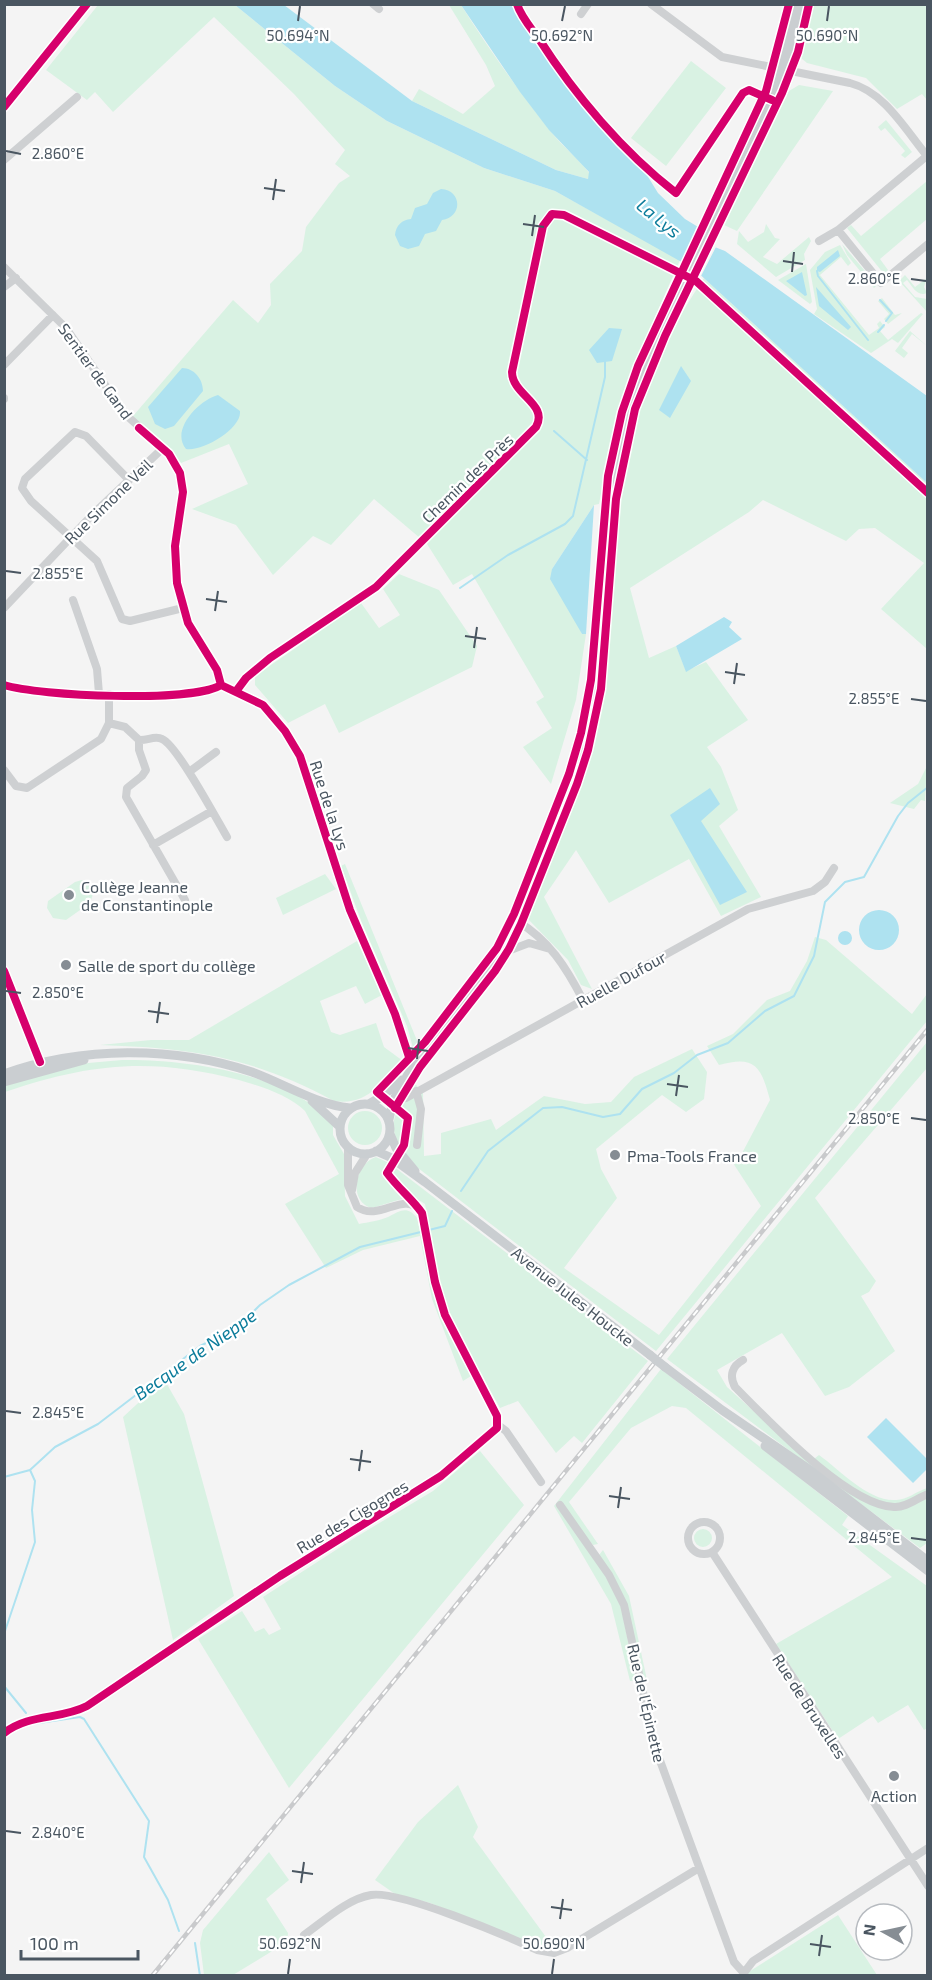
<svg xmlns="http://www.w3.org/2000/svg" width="932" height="1980" font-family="'Exo 2',sans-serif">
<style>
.green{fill:#d9f2e3}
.water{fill:#aee2f0}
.pier{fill:#f4f4f4}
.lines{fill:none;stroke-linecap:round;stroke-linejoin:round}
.stream{stroke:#aee2f0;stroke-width:2}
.minor{stroke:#ced0d2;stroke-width:8}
.major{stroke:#caced1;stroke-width:9}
.rail-casing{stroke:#c9cacc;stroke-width:4.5}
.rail{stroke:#fff;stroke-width:2;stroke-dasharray:7;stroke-linecap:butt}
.major-bridge{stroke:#caced1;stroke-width:9}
.cycleway-casing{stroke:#fff;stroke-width:11}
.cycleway{stroke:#d6006c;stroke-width:8}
.ticks{fill:none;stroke:#4a5661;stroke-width:2}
.poi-dot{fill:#868d94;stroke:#fff;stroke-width:2}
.labels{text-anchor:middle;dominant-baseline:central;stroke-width:4.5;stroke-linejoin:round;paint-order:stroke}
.street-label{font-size:16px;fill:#4a5661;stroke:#fff}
.poi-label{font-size:16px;fill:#4a5661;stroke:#fff;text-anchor:start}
.water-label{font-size:18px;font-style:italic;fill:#0c7c9b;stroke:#fff}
.ticks-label{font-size:15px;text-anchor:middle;fill:#4a5661;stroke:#fff;stroke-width:4.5;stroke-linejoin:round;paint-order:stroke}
</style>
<rect width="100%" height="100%" fill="#f4f4f4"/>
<path class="green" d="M 98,5 L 235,5 L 335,86 L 387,121 L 484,168 L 555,191 L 680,260 L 634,365 L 612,437 L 599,504 L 594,505 L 552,569 L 582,634 L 586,634 L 576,700 L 551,784 L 523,747 L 552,728 L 536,702 L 544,697 L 472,574 L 453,585 L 427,544 L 374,499 L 331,545 L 313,536 L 273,575 L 236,525 L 192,509 L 248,484 L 229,444 L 181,463 L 170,448 L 133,416 L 233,300 L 258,323 L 271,305 L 270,284 L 302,251 L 306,227 L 339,183 L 350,176 L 335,164 L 345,150 L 294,94 L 214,17 L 113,112 L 95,92 L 87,100 L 46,70 Z
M 449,5 L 461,5 C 489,49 519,92 552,133 C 564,148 579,159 590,174 L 588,179 L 556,170 L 412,101 L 419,89 L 463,114 L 495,86 L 486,65 Z
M 814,5 L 927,5 L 927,100 L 922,94 L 897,109 L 866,78 L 807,63 L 801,58 Z
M 691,61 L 726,88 L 666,166 L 631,138 Z
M 799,85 L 833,91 L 737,231 L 724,225 L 728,211 L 781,105 L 789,91 Z
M 886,120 L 912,152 L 905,158 L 901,155 L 905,151 L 885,128 L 881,131 L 878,127 Z
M 927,181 L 927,219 L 880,259 L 888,270 L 884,274 L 847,228 L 851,225 L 861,236 Z
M 766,224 L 775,238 L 780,239 L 763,257 L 777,264 L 809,237 L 811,241 L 804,254 L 805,260 L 776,277 L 737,244 L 739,231 L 748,242 L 764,232 Z
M 842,244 L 877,285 L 874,288 L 847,255 Z
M 840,245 L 851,263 L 848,266 L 841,257 L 820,275 L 869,335 L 879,328 L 877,324 L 880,321 L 885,327 L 880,331 L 888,340 L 921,313 L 923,314 L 898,343 L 892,339 L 871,353 L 814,314 L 817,309 L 810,270 L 825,252 Z
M 806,264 L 812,302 L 810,304 L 778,280 Z
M 905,275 L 915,287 L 927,278 L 924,287 L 927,293 C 917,297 913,287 907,280 L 903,283 L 915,297 L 927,299 L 927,312 L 899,281 Z
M 704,278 L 927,483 L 927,649 L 881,609 L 924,563 L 875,528 L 859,529 L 846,541 L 763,500 L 749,512 L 630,588 L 649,658 L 676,646 L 686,671 L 706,662 L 748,720 L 707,747 L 721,767 L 738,810 L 719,826 L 761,897 L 721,916 L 689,859 L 609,903 L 576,850 L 544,897 L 592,989 L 581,985 L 568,960 L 527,918 C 556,836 593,760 606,672 C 613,620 611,566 617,514 C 629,425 654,352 704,278 Z
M 882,298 L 895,315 L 902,313 L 888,324 L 884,319 L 889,314 L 878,301 Z
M 910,331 L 927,346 L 912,334 L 902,348 L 908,353 L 904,358 L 895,351 Z
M 399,574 L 439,590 L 477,646 L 472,667 L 339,733 L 325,704 L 288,723 L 255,685 L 255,676 L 361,603 L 379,628 L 400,615 L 383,589 Z
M 927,766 L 925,801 L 921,800 L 914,809 L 890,803 L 918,784 Z
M 345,864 L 418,1043 L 413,1048 L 407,1026 L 362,923 L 341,866 Z
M 325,874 L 336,889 L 283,915 L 276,898 Z
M 82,880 L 87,882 L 94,891 L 90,903 L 66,920 L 53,918 L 47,908 L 48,901 L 75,882 Z
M 815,937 L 826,940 L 912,1014 L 927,994 L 927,1021 L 656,1351 L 418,1168 C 385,1129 387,1124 414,1083 L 423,1092 L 424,1156 L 441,1154 L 441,1133 L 491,1119 L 496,1130 L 544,1096 L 585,1104 L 611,1102 L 634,1077 L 692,1049 L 707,1072 L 704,1099 L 686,1112 L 662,1095 L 596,1149 L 601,1169 L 617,1198 L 564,1268 L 659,1335 L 761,1206 L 733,1163 L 739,1159 L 770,1100 C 761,1066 755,1055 719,1065 L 707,1046 L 733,1034 L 767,1000 L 790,991 L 807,961 Z
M 357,941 L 382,995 L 365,1004 L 356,986 L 320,1001 L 331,1032 L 340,1035 L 376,1023 L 384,1047 L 403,1061 C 383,1083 366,1106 334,1101 C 253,1057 191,1048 100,1045 L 151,1040 L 189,1040 Z
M 927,1042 L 927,1068 L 815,1198 L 876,1281 L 869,1292 L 861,1296 L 895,1351 L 849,1387 L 825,1396 L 782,1333 L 717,1370 L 727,1387 L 810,1462 L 819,1455 C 840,1470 869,1502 896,1500 C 907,1500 917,1491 927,1488 L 927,1543 L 920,1548 L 667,1359 Z
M 122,1060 C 186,1059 288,1073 333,1123 L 333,1135 L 344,1154 L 345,1196 L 359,1224 C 368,1222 379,1221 388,1217 C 400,1211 407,1205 417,1218 L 435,1298 L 449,1334 L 471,1376 L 463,1381 L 432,1299 L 420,1236 L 363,1250 L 326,1268 L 285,1204 L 339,1174 L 305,1111 C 289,1095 260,1086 239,1080 C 151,1057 90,1063 5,1092 L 4,1085 L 77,1064 Z
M348 1128a17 17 0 1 1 34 0a17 17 0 1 1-34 0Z
M 376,1157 L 389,1163 L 648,1361 L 582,1443 L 574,1436 L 556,1453 L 518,1401 L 500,1408 L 480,1372 L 477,1373 L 443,1299 L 425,1204 C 409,1191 389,1205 371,1208 C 347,1200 356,1163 376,1157 Z
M 661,1369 L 848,1516 L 842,1525 L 927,1586 L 927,1728 L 924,1730 L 908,1705 L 878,1723 L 873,1716 L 838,1739 L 776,1644 L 892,1577 L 686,1408 L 672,1406 L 631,1428 L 569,1502 L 598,1544 L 593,1545 L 589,1540 L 620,1602 L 636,1681 L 630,1681 L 611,1604 L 554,1506 Z
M 164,1379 L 184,1414 L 234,1596 L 173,1640 L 123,1417 Z
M 480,1451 L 524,1505 L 289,1788 L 198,1639 L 242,1611 L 255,1632 L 264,1628 L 269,1635 L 281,1629 L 263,1597 L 356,1537 L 433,1491 Z
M694 1538a9 9 0 1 1 18 0a9 9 0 1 1-18 0Z
M 603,1550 L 629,1596 L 647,1680 L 642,1680 L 626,1604 L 599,1555 Z
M 458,1785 L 478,1827 L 473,1837 L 554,1948 L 541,1947 L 430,1903 L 395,1894 L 375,1880 L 418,1822 Z
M 269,1852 L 289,1880 L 266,1899 L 288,1933 L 287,1942 L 233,1975 L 204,1975 L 200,1943 L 203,1930 Z
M 838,1915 L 877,1975 L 748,1976 L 747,1973 Z"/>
<path class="water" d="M 235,5 L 284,5 L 412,101 L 556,170 L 588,179 L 589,172 L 549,130 L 520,92 L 461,5 L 511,5 L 552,63 L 642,167 L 658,193 L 685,219 L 708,233 L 707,244 L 725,251 L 927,396 L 927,483 L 694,269 L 555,191 L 484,168 L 387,121 L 335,86 Z
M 441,189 C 462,190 463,217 442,220 L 436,231 L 425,234 L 419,246 L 408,249 L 400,246 L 395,235 C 396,225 402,220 411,219 L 415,208 L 427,204 L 433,193 Z
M 838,250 L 840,256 L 820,272 L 817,271 L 817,267 Z
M 802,272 L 807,295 L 805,296 L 786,281 Z
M 816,287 L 851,327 L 848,330 L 819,306 Z
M 609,328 L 622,329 L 612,361 L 597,363 L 589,350 Z
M 681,366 L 691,381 L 670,418 L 659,410 Z
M 182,368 C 194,368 203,379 203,391 L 174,426 L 165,429 L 155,424 L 148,407 Z
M 218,395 L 240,411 C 242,429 202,452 186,449 C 170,430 199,400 218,395 Z
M 594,505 L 586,634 L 582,634 L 550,579 L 552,569 Z
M 724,617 L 732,622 L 729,627 L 742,639 L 686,672 L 676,646 Z
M 710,788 L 720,804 L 701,821 L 747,892 L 720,905 L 670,815 Z
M859 930a20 20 0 1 1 40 0a20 20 0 1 1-40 0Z
M838 938a7 7 0 1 1 14 0a7 7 0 1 1-14 0Z
M 886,1418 L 927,1459 L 927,1469 L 913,1483 L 867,1437 Z"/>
<path class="pier" d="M 700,225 L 712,233 L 710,242 L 717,245 L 700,278 L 681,264 Z"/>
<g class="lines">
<path class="stream" d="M 817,271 L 818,276 L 868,340
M 880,300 L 892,313 L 886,321
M 878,332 L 884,325
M 554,431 L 587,460
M 460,588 L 508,555 L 565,524 L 573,516 L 605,377 L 605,362
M 461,1191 L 488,1151 L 543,1108 L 562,1107 L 603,1117 L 620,1114 L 642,1089 L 674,1073 L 697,1055 L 728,1043 L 765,1011 L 794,996 L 814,956 L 825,902 L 845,882 L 864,877 L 898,816 L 908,803 L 928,787
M 4,1477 L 30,1470 L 55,1447 L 98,1424 L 200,1346 L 237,1328 L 260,1305 L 289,1285 L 360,1247 L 445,1226 L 452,1211
M 4,1634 L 35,1542 L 32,1510 L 35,1481 L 30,1470
M 4,1686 L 26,1713
M 32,1724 L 80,1717 L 84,1719 L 149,1821 L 144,1857 L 168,1900 L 179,1931
M 195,1943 L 200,1976"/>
<path class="minor" d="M 373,4 L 379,9
M 651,4 L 722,57 L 850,83 C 885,92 906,131 928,157
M 581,14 L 588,4
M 928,155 L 838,230 L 881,283 L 928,244
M 4,160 L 77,97
M 819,241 L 838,230
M 4,267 L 66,328 L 125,414 L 166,451 L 176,464 L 183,488 L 175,546 L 179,592 L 191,630 L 217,670 L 221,685
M 4,287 L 16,278
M 4,365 L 53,315
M 4,398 L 4,399
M 129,480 L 86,436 L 75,432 L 25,479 L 22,488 L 31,501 L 97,561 L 122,619 L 130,621 L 183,608
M 73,600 L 97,669 L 99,694
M 4,608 L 93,514 L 163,448
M 4,685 C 39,696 192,703 221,685
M 221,685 L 263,705 L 285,731 L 300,756 L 350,910 L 395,1014 L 411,1069
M 237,690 L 246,678 L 270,658 L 376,587 L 536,427 C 549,404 512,395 512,372 L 543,226 L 552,214
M 109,723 L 125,727 L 139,740 C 147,741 155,735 162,739 C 177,745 217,820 227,837
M 139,740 L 139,750 L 146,770 L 142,776 L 127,788 L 126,797 L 185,900
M 4,770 L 16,786 L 27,788 L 101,739 L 109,723 L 109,694
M 189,772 L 216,752
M 153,845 L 212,811
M 517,921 C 549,940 566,967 583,1000
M 500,954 L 529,943 L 550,949
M 4,971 L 42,1068
M 416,1091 L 421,1109 L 417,1145
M 406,1098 L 748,909 L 813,891 L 825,882 L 834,868
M 352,1190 L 355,1173 L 367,1154
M 743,1360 C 732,1366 729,1376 735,1387 C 768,1420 847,1505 894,1507 C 906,1508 917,1498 928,1494
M 498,1425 L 506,1431 L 541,1482
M 560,1505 L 609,1575 L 624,1605 L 655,1747 L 734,1962 L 743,1972
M688 1538a16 16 0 1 1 32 0a16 16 0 1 1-32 0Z
M 712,1552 L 928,1886
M 4,1733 C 30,1713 60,1720 87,1706 L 280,1576 L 441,1476 L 497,1428 L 497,1416 L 445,1315 L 435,1282 L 422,1213 C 404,1188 381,1223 357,1207 L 348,1185 L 348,1147
M 304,1935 C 324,1921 347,1899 371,1895 C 399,1890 507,1936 537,1950 L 554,1953 L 567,1948 L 699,1868
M 743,1974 L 753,1961 L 928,1848"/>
<path class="major" d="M 4,107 L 87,4
M 749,153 L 783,80 L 803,4
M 4,1074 C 81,1046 174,1046 252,1072 C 285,1084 315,1104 350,1108
M 4,1082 L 84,1060
M 312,1101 L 340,1127
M340 1129a25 25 0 1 1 50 0a25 25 0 1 1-50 0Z
M 369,1104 L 381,1097 L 401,1080
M 389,1119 L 393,1101 L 411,1069 L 488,971 L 504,946 L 572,782 L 587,734 L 596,684 L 609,510 L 625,425 L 651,351 L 727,192 L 773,83 L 795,4
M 390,1134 L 396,1148 L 415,1171
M 376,1151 L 392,1158 L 425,1182 L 650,1355
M 665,1367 L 722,1410 L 810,1470 L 928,1561
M 765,1446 L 928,1571"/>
<defs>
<path id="rail" d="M 152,1976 L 928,1029"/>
</defs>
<use href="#rail" class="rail-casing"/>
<use href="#rail" class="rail"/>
<path class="major-bridge" d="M 650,1355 L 665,1367"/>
<defs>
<path id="cycleway" d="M 517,4 C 521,17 531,28 539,39 C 575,95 623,152 676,193 L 743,93 L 749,90 L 772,100
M 4,107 L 87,4
M 139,428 L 169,454 L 180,473 L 183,492 L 175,546 L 177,583 L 188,623 L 217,670 L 221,685
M 4,685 C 39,696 192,703 221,685
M 221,685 L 263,705 L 285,731 L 300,756 L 350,910 L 395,1014 L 409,1057
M 237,690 L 246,678 L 270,658 L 376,587 L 536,427 C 549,404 512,395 512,372 L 543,226 L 552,214 L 564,215 L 696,281 L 928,493
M 4,971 L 40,1062
M 395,1108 L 420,1067 L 495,971 L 509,949 L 521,924 L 577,784 L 588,750 L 601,689 L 616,499 L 635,409 L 665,336 L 782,93 L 798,52 L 809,4
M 4,1733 C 30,1713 60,1720 87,1706 L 280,1576 L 441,1476 L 497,1428 L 497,1416 L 445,1315 L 435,1282 L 422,1213 C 412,1199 398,1188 387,1173 L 404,1145 L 408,1118 L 377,1092 L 425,1042 L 497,948 L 514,914 L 569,774 L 581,733 L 591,680 L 608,476 L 622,412 L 638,366 L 766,91 L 789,4"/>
</defs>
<use href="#cycleway" class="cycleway-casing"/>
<use href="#cycleway" class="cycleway"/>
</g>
<path class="ticks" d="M 298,21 L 300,6M 562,21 L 565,6M 827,21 L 829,6M 6,151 L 21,154M 264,188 L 285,191M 273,200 L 276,179M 523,224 L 544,227M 532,236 L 535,215M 783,261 L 803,264M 792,272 L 794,252M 911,279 L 926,281M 6,571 L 21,573M 206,599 L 227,602M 215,611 L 218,591M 465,636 L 486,639M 474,648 L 477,627M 725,672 L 745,675M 734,684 L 737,663M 911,699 L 926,701M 6,991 L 21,993M 148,1011 L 169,1014M 157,1023 L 160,1002M 408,1048 L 428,1051M 417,1059 L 419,1039M 667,1084 L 688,1087M 676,1096 L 679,1075M 911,1118 L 926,1120M 6,1411 L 21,1413M 350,1459 L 371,1462M 359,1471 L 362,1450M 609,1496 L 630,1499M 618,1508 L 621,1487M 911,1538 L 926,1540M 6,1831 L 21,1833M 292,1871 L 313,1874M 301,1883 L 304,1862M 551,1907 L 572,1910M 560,1919 L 563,1899M 810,1944 L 831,1947M 819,1956 L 822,1935M 288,1974 L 290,1959M 552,1974 L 554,1959"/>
<g class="poi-dot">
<circle cx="69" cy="895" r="6"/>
<circle cx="66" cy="965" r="6"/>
<circle cx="615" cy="1155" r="6"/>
<circle cx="894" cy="1776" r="6"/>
</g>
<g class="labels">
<g class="street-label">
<text transform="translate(96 371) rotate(54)">Sentier de Gand</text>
<text transform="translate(467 478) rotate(-44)">Chemin des Près</text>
<text transform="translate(108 501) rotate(-44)">Rue Simone Veil</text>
<text transform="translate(330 805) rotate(72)">Rue de la Lys</text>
<text transform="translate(621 979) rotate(-29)">Ruelle Dufour</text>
<text transform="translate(573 1296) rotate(38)">Avenue Jules Houcke</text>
<text transform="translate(352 1516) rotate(-31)">Rue des Cigognes</text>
<text transform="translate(647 1703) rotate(77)">Rue de l'Épinette</text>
<text transform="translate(810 1706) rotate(57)">Rue de Bruxelles</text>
</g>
<g class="poi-label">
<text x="81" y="886">Collège Jeanne<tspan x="81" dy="18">de Constantinople</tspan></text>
<text x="78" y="965">Salle de sport du collège</text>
<text x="627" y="1155">Pma-Tools France</text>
<text x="894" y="1795" text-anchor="middle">Action</text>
</g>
<g class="water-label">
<text transform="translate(659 218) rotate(39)">La Lys</text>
<text transform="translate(195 1354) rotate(-35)">Becque de Nieppe</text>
</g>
</g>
<g class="ticks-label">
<text x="298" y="41">50.694°N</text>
<text x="562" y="41">50.692°N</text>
<text x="827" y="41">50.690°N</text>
<text x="58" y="159">2.860°E</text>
<text x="874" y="284">2.860°E</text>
<text x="58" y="579">2.855°E</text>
<text x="874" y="704">2.855°E</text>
<text x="58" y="998">2.850°E</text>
<text x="874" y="1124">2.850°E</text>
<text x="58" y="1418">2.845°E</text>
<text x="874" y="1543">2.845°E</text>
<text x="58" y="1838">2.840°E</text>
<text x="290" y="1949">50.692°N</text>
<text x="554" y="1949">50.690°N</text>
</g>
<rect width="932" height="1980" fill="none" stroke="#4a5661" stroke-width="12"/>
<g transform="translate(884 1932) rotate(278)"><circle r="28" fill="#ffffff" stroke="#b7bbc0" stroke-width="1.5"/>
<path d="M0-4.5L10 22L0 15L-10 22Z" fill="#868d94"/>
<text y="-9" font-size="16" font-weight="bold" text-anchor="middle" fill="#4a5661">N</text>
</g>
<path d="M21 1950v9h117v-9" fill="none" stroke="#4a5661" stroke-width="3"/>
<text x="30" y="1950" font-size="18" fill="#4a5661" stroke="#ffffff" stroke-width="4.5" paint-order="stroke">100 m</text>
</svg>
